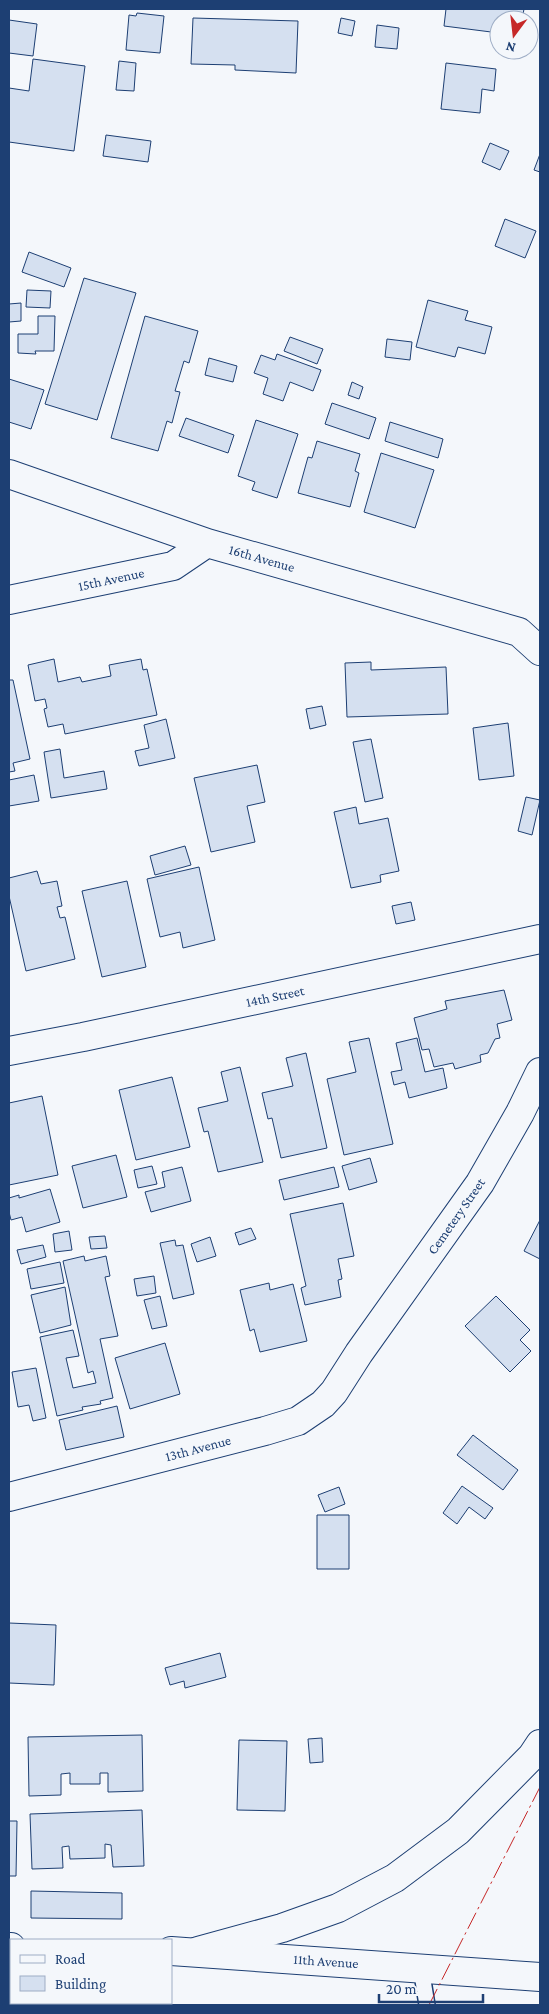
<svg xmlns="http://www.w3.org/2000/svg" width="549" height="2014" font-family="'Crimson Pro',serif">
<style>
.building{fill:#d5e0f0;stroke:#1d3f73}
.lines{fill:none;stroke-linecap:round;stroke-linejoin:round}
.service-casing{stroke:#1d3f73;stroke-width:18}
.minor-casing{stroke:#1d3f73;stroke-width:30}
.tertiary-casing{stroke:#1d3f73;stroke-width:30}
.primary-casing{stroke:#1d3f73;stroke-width:30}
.service{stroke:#f4f7fb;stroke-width:15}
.minor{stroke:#f4f7fb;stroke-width:28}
.tertiary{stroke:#f4f7fb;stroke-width:28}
.primary{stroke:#f4f7fb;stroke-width:28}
.power{stroke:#c62828;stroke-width:1;stroke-dasharray:18 4 2.5 4;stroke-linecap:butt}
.labels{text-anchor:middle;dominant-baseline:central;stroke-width:4;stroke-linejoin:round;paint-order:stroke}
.street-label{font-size:14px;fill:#1d3f73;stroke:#f4f7fb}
</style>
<rect width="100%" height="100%" fill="#f4f7fb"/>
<path class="building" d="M 446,9 L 524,9 L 522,20 L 499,20 L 499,33 L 444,26 Z
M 137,13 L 164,16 L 160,53 L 126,50 L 129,15 L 136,16 Z
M 193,18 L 298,21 L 296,73 L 235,70 L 235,65 L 191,64 Z
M 341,18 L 355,21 L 352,36 L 338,33 Z
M 9,20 L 37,24 L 33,56 L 9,53 Z
M 377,25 L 399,28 L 397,49 L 375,47 Z
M 33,59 L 85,66 L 74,151 L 9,142 L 9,88 L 29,91 Z
M 119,61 L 136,63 L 134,91 L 116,90 Z
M 446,63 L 496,69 L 494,91 L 482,89 L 480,113 L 441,109 Z
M 106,135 L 151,141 L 148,162 L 103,156 Z
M 490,143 L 509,151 L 500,170 L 482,162 Z
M 540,154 L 540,172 L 534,170 Z
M 505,219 L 536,231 L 525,258 L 495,246 Z
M 29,252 L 71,268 L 64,287 L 22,272 Z
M 84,278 L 136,293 L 97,420 L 45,404 Z
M 27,290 L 51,291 L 50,308 L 26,307 Z
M 428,300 L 468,311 L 465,320 L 492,327 L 485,354 L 458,347 L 455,357 L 416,347 Z
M 21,303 L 21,321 L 9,322 L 9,304 Z
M 38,316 L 55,316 L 54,351 L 35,351 L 36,354 L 18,353 L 18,334 L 38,334 Z
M 145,316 L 198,331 L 189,363 L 184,361 L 175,391 L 180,392 L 172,423 L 167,421 L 158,451 L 111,438 Z
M 290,337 L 323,349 L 317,364 L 284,351 Z
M 387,339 L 412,342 L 410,360 L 385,357 Z
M 277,354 L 321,370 L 313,391 L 290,382 L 283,401 L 263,394 L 268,378 L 254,373 L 261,355 L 275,360 Z
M 209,358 L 237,366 L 233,382 L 205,375 Z
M 9,379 L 44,390 L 31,429 L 9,422 Z
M 352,382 L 363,387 L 359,399 L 348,395 Z
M 332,403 L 376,418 L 369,439 L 325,424 Z
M 186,418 L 234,435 L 228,453 L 179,436 Z
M 256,420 L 298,434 L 277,498 L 252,490 L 255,482 L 238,476 Z
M 390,422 L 443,439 L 438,458 L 385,441 Z
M 317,441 L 360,454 L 355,471 L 359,473 L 350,507 L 298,493 L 308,457 L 312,458 Z
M 381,453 L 434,470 L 415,528 L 364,512 Z
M 54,659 L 58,682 L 80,677 L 82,682 L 111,676 L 109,665 L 141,659 L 143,670 L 147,669 L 157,715 L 65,734 L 63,724 L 48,727 L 44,709 L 47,708 L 45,699 L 35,701 L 28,665 Z
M 371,662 L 371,670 L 446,667 L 448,714 L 347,717 L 345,663 Z
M 9,680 L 13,680 L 30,759 L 13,763 L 15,771 L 9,772 Z
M 322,706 L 326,725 L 310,729 L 306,709 Z
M 166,719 L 175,758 L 139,766 L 135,751 L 149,748 L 144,725 Z
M 508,723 L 514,776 L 479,780 L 473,728 Z
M 371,739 L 383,798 L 365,802 L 353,742 Z
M 60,749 L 64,778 L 104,771 L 107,789 L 51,798 L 44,752 Z
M 257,765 L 265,802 L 247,806 L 255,842 L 211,852 L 194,778 Z
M 34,775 L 39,801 L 9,806 L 9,780 Z
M 526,797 L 540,800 L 532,835 L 518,831 Z
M 356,807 L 359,824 L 388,818 L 399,871 L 380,875 L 381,882 L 351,888 L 334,812 Z
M 185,846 L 191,865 L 155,875 L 150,856 Z
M 199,867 L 215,940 L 183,948 L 180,932 L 160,937 L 147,879 Z
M 37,871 L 41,884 L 57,881 L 62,906 L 57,907 L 60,918 L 65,917 L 75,959 L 26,971 L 9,896 L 9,878 Z
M 127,881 L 146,967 L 102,977 L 82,891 Z
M 411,902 L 415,920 L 396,924 L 392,906 Z
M 504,990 L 512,1020 L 497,1024 L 500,1038 L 495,1039 L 488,1053 L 480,1055 L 481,1062 L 455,1069 L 453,1063 L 434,1067 L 429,1049 L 422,1050 L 414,1018 L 447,1009 L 445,1001 Z
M 369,1038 L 393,1144 L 344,1155 L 327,1079 L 356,1072 L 349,1042 Z
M 417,1038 L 425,1072 L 443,1068 L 447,1088 L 409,1098 L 405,1082 L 394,1085 L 391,1072 L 402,1070 L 396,1043 Z
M 306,1053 L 327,1148 L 281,1158 L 272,1118 L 268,1119 L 262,1093 L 293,1086 L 286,1058 Z
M 240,1067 L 263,1162 L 218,1172 L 208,1131 L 204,1132 L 198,1108 L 228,1101 L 221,1072 Z
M 172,1077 L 190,1147 L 136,1160 L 119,1090 Z
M 42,1096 L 58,1175 L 9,1185 L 9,1103 Z
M 116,1155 L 127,1197 L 83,1208 L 72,1166 Z
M 370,1158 L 377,1182 L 349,1190 L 342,1166 Z
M 152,1166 L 157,1184 L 138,1188 L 134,1170 Z
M 182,1167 L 191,1201 L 151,1212 L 145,1192 L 165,1187 L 162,1172 Z
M 334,1167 L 339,1187 L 284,1200 L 279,1180 Z
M 50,1189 L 60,1222 L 26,1232 L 22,1217 L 11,1220 L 9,1212 L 9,1198 L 19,1195 L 19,1198 Z
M 343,1203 L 354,1256 L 338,1259 L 342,1279 L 338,1280 L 341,1297 L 305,1305 L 301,1288 L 306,1286 L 290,1214 Z
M 540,1220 L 540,1259 L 524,1251 Z
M 251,1228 L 256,1239 L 239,1245 L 235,1233 Z
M 69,1231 L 72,1250 L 55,1252 L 53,1234 Z
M 105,1236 L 107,1248 L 91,1249 L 89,1237 Z
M 210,1237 L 216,1256 L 197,1262 L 191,1244 Z
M 175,1240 L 176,1246 L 183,1245 L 194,1294 L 173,1299 L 160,1243 Z
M 43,1245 L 46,1257 L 21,1264 L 17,1250 Z
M 84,1256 L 85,1261 L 106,1256 L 110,1276 L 105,1277 L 118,1336 L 100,1339 L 113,1398 L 100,1401 L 101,1404 L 82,1407 L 83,1410 L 57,1416 L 40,1337 L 73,1330 L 79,1356 L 66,1358 L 73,1388 L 96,1383 L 93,1371 L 88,1373 L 63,1261 Z
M 60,1262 L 64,1283 L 31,1289 L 27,1269 Z
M 154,1276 L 156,1293 L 137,1296 L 134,1279 Z
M 269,1283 L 270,1290 L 293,1284 L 307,1341 L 260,1352 L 254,1329 L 250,1331 L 240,1290 Z
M 65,1287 L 71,1325 L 40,1333 L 31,1295 Z
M 160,1296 L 167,1326 L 152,1329 L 144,1300 Z
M 496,1296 L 530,1330 L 520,1340 L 531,1351 L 510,1372 L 465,1326 Z
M 165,1343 L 180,1394 L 130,1409 L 115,1358 Z
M 36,1368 L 46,1418 L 33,1421 L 29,1405 L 18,1407 L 12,1372 Z
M 117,1406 L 124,1437 L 66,1450 L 59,1420 Z
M 473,1435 L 518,1470 L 503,1490 L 457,1455 Z
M 462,1486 L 493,1508 L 485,1519 L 469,1507 L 457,1524 L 443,1513 Z
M 339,1487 L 345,1504 L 325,1512 L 318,1495 Z
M 317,1515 L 349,1515 L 349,1569 L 317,1569 Z
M 9,1623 L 56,1625 L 54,1685 L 9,1683 Z
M 220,1653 L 226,1677 L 185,1688 L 184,1681 L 170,1685 L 165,1668 Z
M 142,1735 L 143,1791 L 108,1792 L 108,1773 L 100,1773 L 100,1784 L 70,1784 L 70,1773 L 61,1774 L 61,1795 L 29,1796 L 28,1737 Z
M 322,1738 L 323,1762 L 310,1763 L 308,1739 Z
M 239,1740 L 287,1741 L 285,1811 L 237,1810 Z
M 142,1810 L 144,1866 L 113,1867 L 111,1845 L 105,1844 L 105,1858 L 70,1859 L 69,1846 L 62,1847 L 63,1868 L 32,1869 L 30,1814 Z
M 9,1821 L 17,1821 L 16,1876 L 9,1876 Z
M 31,1891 L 122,1893 L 122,1919 L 31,1918 Z"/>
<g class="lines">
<defs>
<path id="service" d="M 421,1968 L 427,2005"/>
<path id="minor" d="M 9,474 L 207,543 L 519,632 L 540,651
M 9,600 L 173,566 L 207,543
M 9,1051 L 83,1037 L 540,939
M 9,1497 L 265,1431 L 298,1421 L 323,1404 L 334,1392 L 359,1353 L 480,1183 L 520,1113 L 540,1072"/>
<path id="tertiary" d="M 9,1947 L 11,1947
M 171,1951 L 540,1977"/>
<path id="primary" d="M 198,1951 L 282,1928 L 338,1908 L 395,1878 L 458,1831 L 532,1756 L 540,1744"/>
</defs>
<use href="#service" class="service-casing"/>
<use href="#minor" class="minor-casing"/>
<use href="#tertiary" class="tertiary-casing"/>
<use href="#primary" class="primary-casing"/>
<use href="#service" class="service"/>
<use href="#minor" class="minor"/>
<use href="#tertiary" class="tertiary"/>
<use href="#primary" class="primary"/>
<path class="power" d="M 429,2005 L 540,1787"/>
</g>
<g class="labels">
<g class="street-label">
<text transform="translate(262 558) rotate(16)">16th Avenue</text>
<text transform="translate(111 579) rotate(-12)">15th Avenue</text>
<text transform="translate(275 996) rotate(-12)">14th Street</text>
<text transform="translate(456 1216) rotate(-55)">Cemetery Street</text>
<text transform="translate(198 1448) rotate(-15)">13th Avenue</text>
<text transform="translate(326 1961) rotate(4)">11th Avenue</text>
</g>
</g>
<rect width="549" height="2014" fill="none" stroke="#1d3f73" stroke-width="20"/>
<rect x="10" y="1939" width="162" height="65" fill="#f4f7fb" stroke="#9eadc5"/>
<rect x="20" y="1955" width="25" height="8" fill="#f4f7fb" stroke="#9eadc5"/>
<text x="55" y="1964" font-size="15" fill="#1d3f73">Road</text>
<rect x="20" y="1976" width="25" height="15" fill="#d5e0f0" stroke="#9eadc5"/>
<text x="55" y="1989" font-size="15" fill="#1d3f73">Building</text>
<g transform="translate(514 35) rotate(195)"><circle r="24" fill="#f4f7fb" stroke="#9eadc5"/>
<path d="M0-4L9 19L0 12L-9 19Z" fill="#c62828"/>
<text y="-8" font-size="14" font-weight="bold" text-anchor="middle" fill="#1d3f73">N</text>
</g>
<path d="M379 1994v8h104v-8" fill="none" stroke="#1d3f73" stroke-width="2.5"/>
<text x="386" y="1994" font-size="15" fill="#1d3f73" stroke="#f4f7fb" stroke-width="4" paint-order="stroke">20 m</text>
</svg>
